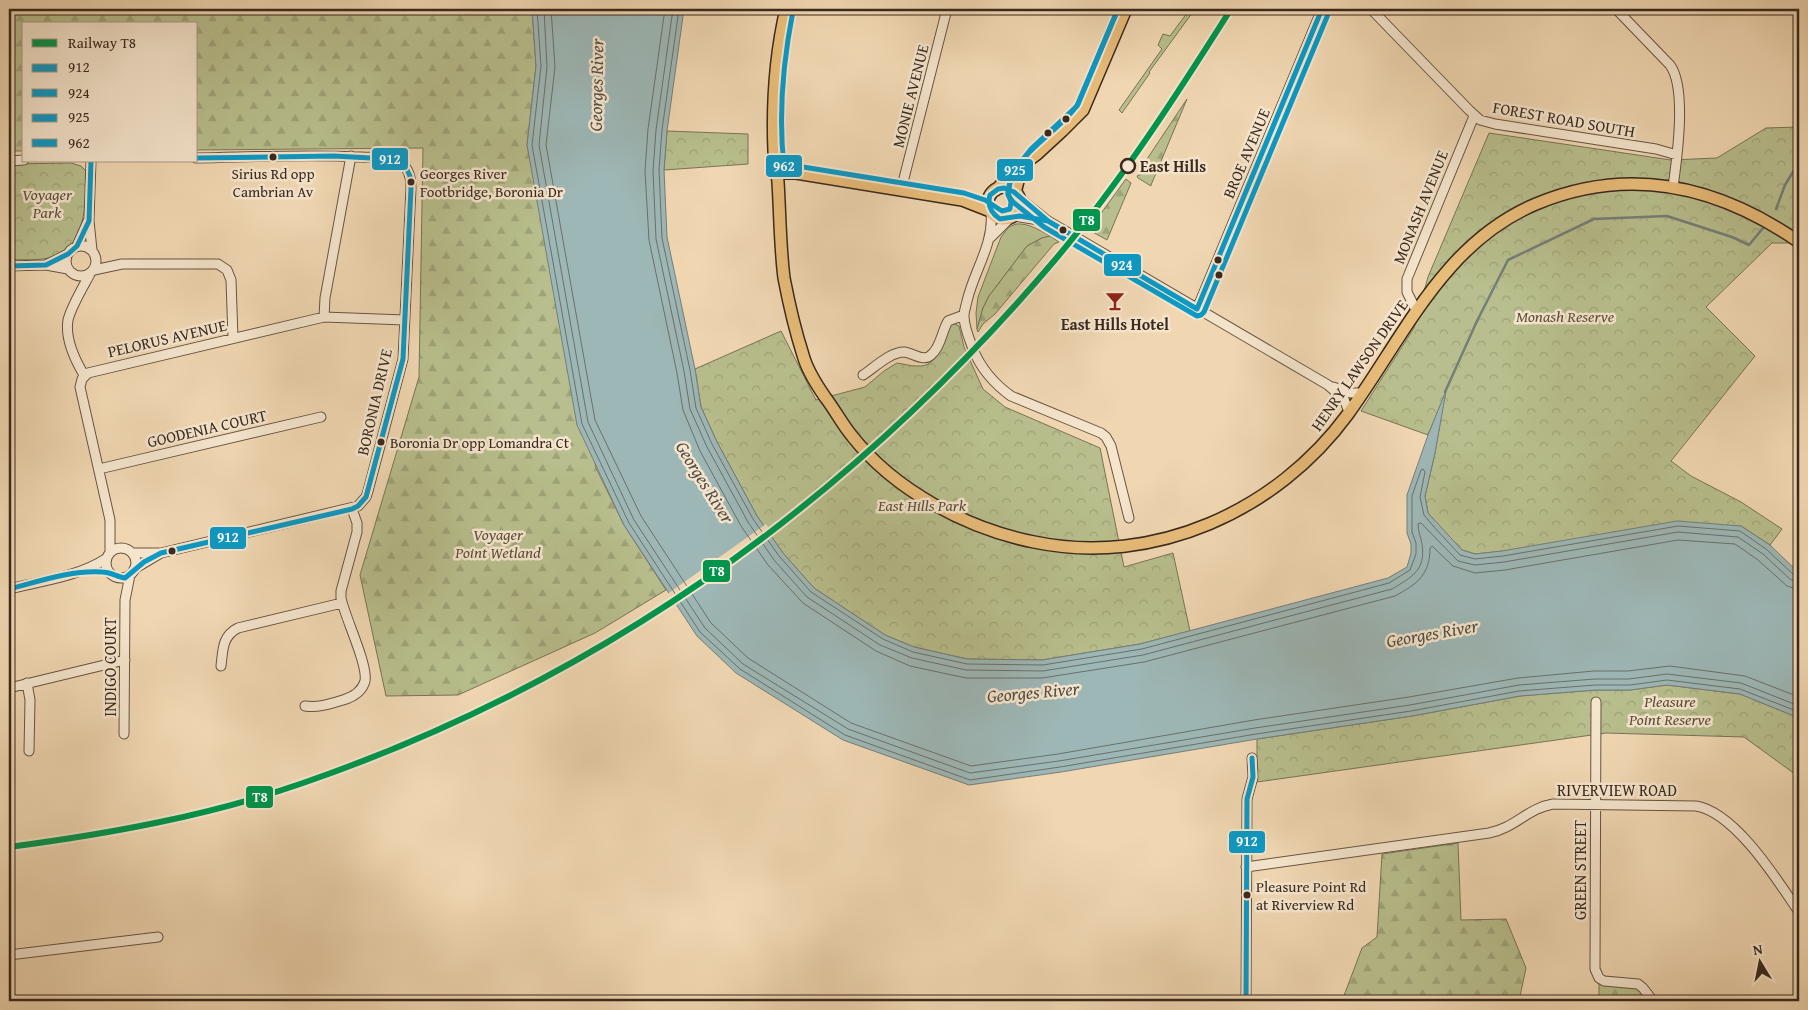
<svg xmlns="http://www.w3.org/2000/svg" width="1808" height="1010" font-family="'Gentium Book Plus',serif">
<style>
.grass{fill:#b8be8d;stroke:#787456}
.forest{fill:url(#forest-firs);stroke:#787456}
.park{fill:url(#park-crowns);stroke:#787456}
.water{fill:#9db7b6;stroke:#757e79}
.pier{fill:#f0d7b2}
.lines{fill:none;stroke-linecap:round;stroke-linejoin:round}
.shore{stroke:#6b706a;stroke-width:1}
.stream{stroke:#757e79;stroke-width:2.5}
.minor-casing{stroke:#675443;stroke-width:11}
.major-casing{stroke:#39291e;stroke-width:14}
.minor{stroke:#f5e5cd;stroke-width:9}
.major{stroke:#e8bc79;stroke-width:11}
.bus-1-casing{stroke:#f5e5cd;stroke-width:9}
.bus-2-casing{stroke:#f5e5cd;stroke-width:9}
.bus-3-casing{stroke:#f5e5cd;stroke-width:9}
.bus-4-casing{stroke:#f5e5cd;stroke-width:9}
.bus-1{stroke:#0b99c5;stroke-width:5}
.bus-2{stroke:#0b99c5;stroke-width:5}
.bus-3{stroke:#0b99c5;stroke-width:5}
.bus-4{stroke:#0b99c5;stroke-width:5}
.rail-1-casing{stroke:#f5e5cd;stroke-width:10}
.rail-1{stroke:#00954c;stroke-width:6}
.bus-dot{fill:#39291e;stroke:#f5e5cd;stroke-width:2}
.stop-dot{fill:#f5e5cd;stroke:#39291e;stroke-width:2.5}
.labels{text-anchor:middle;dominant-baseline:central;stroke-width:5;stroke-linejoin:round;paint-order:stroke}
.bus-label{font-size:15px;fill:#39291e;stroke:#f5e5cd;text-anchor:start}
.street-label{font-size:16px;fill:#39291e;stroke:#f5e5cd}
.stop-label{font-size:16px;font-weight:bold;fill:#39291e;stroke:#f5e5cd;text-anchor:start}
.park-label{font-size:16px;font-style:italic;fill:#594e3a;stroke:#f5e5cd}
.poi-label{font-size:16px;font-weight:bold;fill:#39291e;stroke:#f5e5cd}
.water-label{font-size:18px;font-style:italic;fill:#524c44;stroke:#f5e5cd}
.line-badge{stroke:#f5e5cd;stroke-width:2}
.badge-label{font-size:14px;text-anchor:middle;font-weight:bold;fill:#fff}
</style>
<defs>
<pattern id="forest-firs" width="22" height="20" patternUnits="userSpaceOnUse" patternTransform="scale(1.25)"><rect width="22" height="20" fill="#b8be8d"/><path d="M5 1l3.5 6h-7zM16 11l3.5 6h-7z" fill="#9fa379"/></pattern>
<pattern id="park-crowns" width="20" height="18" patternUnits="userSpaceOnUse" patternTransform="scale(1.25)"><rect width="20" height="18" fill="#b8be8d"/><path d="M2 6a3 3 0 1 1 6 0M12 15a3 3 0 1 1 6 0" fill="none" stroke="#9fa379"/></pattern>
</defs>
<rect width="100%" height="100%" fill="#f0d7b2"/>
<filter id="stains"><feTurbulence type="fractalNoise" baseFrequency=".004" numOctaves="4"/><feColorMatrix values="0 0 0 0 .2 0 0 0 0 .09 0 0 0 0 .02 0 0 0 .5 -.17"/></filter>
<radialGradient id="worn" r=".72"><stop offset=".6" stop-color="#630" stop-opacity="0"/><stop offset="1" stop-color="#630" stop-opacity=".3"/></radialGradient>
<path class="grass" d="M 1190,9 L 1195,9 L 1149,72 L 1150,73 L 1122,113 L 1119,110 L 1162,49 L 1158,45 L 1163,34 L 1170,36 Z
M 1016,224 C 1029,223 1039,230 1050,236 L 1042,238 L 1027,246 L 989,296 L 983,308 L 977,329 L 976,313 L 978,297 L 1001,237 L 1009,227 Z"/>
<path class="forest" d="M 9,9 L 532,9 L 536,66 L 527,145 L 596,468 L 624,525 L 666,590 L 595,633 L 458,695 L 386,696 L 360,575 L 419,377 L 423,148 L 196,150 L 196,24 L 24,24 L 24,151 L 9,151 Z
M 1187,99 L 1151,185 L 1151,186 L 1138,178 L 1137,176 L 1144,173 L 1144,170 L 1141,170 L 1141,168 Z
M 1126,179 L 1131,183 L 1107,240 L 1089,230 Z
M 1050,236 L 1059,242 L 1054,244 L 995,314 L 983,324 L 978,332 L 977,329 L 983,308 L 989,296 L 1027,246 L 1042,238 Z
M 1458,843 L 1461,920 L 1506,919 L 1526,968 L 1519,1001 L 1342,1001 L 1362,948 L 1377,937 L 1382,854 Z
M 1599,978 L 1638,984 L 1653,1001 L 1599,1001 Z"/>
<path class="park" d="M 1799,127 L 1799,243 L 1772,243 L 1706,307 L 1755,356 L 1671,461 L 1691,476 L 1741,502 L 1782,529 L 1770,545 L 1741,526 L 1475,554 L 1462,550 L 1437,524 L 1428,513 L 1425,496 L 1435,453 L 1445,394 L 1428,435 L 1361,411 L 1414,328 L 1428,277 L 1489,133 L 1671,160 L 1717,158 L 1766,128 Z
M 667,131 L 748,134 L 748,164 L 664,170 Z
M 71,163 L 81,166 L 86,171 C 86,202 87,251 48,258 C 35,261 21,259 9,260 L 9,164 Z
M 953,323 L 959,326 L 964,347 L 983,389 L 1005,407 L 1100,448 L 1124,567 L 1173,553 L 1190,631 L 1140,644 L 1042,660 L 967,659 L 914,647 L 885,635 L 814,588 L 783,553 L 757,516 L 717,442 L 701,407 L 695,369 L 781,331 L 816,400 L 865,387 L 884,371 L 897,363 C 904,364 910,366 917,366 C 938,368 944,340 950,326 Z
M 1667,685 L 1740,694 L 1799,718 L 1799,777 L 1744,737 L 1606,733 L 1257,782 L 1257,739 L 1412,716 L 1520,696 L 1596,690 L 1630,690 Z"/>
<path class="water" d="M 532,9 L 684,9 L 667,131 L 664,170 L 667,237 L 695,369 L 701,407 L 717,442 L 757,516 L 783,553 L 814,588 L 885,635 L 914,647 L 967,659 L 1042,660 L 1140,644 L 1388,578 L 1407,567 L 1411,553 L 1411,544 L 1407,533 L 1407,495 L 1428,435 L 1446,391 L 1435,453 L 1425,496 L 1428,513 L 1462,550 L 1475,554 L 1502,551 L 1677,521 L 1741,526 L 1770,545 L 1799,573 L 1799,718 L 1740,694 L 1667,685 L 1630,690 L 1596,690 L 1520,696 L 1412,716 L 1257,739 L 1061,772 L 969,785 L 843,740 L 736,673 L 697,636 L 624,525 L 577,425 L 527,145 L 536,66 Z"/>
<path class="pier" d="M 766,524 L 773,535 L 720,575 L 674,606 L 666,595 Z"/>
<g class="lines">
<path class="shore" d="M 537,9 L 541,66 L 532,145 L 582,424 L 629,523 L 700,632 L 740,669 L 845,735 L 970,780 L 1060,767 L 1256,734 L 1411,711 L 1519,691 L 1595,685 L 1630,685 L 1667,680 L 1740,689 L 1799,712
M 544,9 L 547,67 L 539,145 L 588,422 L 634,520 L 705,628 L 743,664 L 848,729 L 970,773 L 1059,761 L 1255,728 L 1410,705 L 1519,685 L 1595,679 L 1629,679 L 1667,674 L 1741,683 L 1799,706
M 551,9 L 555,67 L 546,145 L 595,420 L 641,516 L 711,623 L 748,658 L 851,723 L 971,766 L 1058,754 L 1254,720 L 1409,697 L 1518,678 L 1594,671 L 1628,671 L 1670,666 L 1745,676 L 1799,697
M 665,9 L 648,129 L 645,171 L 649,240 L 677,373 L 683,410 L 700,451 L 741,526 L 768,565 L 803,603 L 876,651 L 910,666 L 966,678 L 1042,678 L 1144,662 L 1395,596 C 1417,584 1430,575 1430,548 L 1432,546 L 1453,566 L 1475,573 L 1505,570 L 1678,540 L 1735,544 L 1758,560 L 1787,586 L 1799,590
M 673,9 L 656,130 L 653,171 L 656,239 L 684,371 L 690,409 L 707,447 L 748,522 L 774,560 L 807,597 L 880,645 L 912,658 L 966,670 L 1043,671 L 1143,655 L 1392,589 C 1412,577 1426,570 1422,544 C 1421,537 1418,532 1418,524 L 1421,523 L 1458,561 L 1475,565 L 1504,562 L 1678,532 L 1738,537 L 1763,554 L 1791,580 L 1799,582
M 679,9 L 662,130 L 659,170 L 662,238 L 690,370 L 696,408 L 712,444 L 753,519 L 779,556 L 811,592 L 883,639 L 913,652 L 967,664 L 1043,665 L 1142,649 L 1389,583 L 1410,570 L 1416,554 L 1416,543 L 1412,532 L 1412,496 L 1421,470 L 1423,469 L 1425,472 L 1420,497 L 1424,515 L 1434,527 L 1460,555 L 1475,559 L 1503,556 L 1678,526 L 1740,531 L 1766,549 L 1794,575 L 1799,576"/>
<path class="stream" d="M 1776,209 L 1785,185 L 1799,162
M 1445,392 L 1477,321 L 1508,260 L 1594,219 L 1667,216 L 1732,237 L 1749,245 L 1763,228"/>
<defs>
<path id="minor" d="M 1371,9 L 1469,110 L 1480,120 L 1495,124 L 1656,149 L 1677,155
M 1616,9 L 1670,65 C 1687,88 1677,158 1673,187
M 9,161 L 24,160
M 91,161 L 89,221 L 92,250
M 901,190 L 947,9
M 1018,197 L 1048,221 L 1328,385 L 1344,399 L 1349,412
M 991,213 C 994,244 974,271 967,301 C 966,306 964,311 964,316 C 964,327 969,338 973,349 C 981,369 993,383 1011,396 L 1101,433 L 1106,437 L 1111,446 L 1129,518
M 1014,216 L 1045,221
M 991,237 L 1010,218
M66 261a15 15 0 1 1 30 0a15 15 0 1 1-30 0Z
M 77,246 L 88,221
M 46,265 L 68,254
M 9,266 L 46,265 L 68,269
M 94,270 L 122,264 L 218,264 L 227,270 L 231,280 L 233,338
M 1197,309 L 1322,9
M 1416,310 L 1407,292 L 1407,279 L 1474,116
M 324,317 L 325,298 L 351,156
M 84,375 C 75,360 65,338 68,320 C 71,307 83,287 90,274
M 863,375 C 874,368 890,352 904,352 C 914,353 924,364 933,353 C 941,345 942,331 948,321 L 964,315
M 1333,387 L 1351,393 L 1362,393
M 1799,458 L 1799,459
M 99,469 L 321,417
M106 563a15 15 0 1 1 30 0a15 15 0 1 1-30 0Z
M 110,552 L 110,520 L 80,387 L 82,379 L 88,373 L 324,317 L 405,320
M 132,553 L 159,553
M 134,569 L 161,553 L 358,506 L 366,497 L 368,491 L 403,359 L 411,188 C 411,177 409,167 399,162 C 388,156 373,158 361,157 C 306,154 251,157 196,158
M 9,589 C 41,581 78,577 107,558
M 221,666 C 223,650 222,636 238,628 L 342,603
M 27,683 L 30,700 L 29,751
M 9,688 L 125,660
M 1596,702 L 1595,969 L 1599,978 L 1604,981 L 1638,984 L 1643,988 L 1653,1001
M 305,706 C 318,708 330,704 343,700 C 353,697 362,692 365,681 C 368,664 345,618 341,598 L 341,591 L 357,532 L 357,523 L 352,509
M 124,734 L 125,600 L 130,575
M 1246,867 L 1489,833 C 1515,828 1528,808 1553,804 L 1696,806 C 1735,812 1778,881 1799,912
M 9,955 L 158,937
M 1246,1001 L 1247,799 L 1253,777 L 1252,758"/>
<path id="major" d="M 786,9 C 775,56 772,102 774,151 C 775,161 777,172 778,182 C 780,214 780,246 784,278 C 789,304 795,330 803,355 C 807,370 816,384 825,397 C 835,410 842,424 852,436 C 895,491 968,529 1034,542 C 1154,567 1277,511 1348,414 C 1404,337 1443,243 1536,204 C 1630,165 1718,186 1799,242
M 777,173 L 796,173 L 962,200 L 990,211
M988 203a16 16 0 1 1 32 0a16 16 0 1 1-32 0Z
M 996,190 L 1014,171 L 1037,154 L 1062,131 L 1083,110 L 1126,9
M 1015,193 L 1019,177 L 1028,165"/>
</defs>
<use href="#minor" class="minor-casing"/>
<use href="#major" class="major-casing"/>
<use href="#minor" class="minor"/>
<use href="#major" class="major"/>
<defs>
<path id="bus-1" d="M 77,246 L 89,221 L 91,161
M 9,266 L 46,265 L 68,254 L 77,246
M 9,589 C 40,581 71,570 102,572 C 111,572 117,577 125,578 L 144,562 L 161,553 L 352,509 L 358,506 L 366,497 L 403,359 L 411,188 L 410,176 L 405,166 L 389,159 L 334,156 L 196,158
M 1246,1001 L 1247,799 L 1253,777 L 1252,758"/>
<path id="bus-2" d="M 1004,188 L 1014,192 L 1048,221 L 1020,216 L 1000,219 C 991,213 987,206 990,195 L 998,189 Z
M 1048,221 L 1197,309
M 1197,309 L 1322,9"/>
<path id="bus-3" d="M 1118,9 L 1078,104 C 1059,134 1008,155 1008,195 L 1013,202 L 1044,227 L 1197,316 L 1201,315 L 1204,312 L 1329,12"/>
<path id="bus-4" d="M 793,11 C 783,62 778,113 784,166 L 797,166 L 964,193 L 985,200 L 1002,211 L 1010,209 L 1011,202 L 1008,193 L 1012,174 L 1031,149 L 1077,106 L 1118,9"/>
</defs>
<use href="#bus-1" class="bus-1-casing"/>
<use href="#bus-2" class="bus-2-casing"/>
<use href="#bus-3" class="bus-3-casing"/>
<use href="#bus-4" class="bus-4-casing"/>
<use href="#bus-1" class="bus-1"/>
<use href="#bus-2" class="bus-2"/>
<use href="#bus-3" class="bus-3"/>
<use href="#bus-4" class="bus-4"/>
<defs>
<path id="rail-1" d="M 9,847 C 108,834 208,816 303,783 C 601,680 850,501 1054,261 C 1120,183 1176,96 1231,9"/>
</defs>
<use href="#rail-1" class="rail-1-casing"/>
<use href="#rail-1" class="rail-1"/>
</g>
<defs>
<symbol id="bar-bare" viewBox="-9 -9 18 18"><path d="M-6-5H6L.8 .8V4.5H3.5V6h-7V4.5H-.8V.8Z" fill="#8f2418" stroke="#f5e5cd" stroke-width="2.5" paint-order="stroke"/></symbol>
</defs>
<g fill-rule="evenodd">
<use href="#bar-bare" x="1101" y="287" width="28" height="28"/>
</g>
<g class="bus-dot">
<circle cx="1066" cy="119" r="4.5"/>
<circle cx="1048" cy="133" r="4.5"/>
<circle cx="273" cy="157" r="4.5"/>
<circle cx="411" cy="182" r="4.5"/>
<circle cx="1063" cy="230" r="4.5"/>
<circle cx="1218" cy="260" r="4.5"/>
<circle cx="1219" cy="275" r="4.5"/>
<circle cx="381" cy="442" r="4.5"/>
<circle cx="172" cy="551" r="4.5"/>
<circle cx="1247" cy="895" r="4.5"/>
</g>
<circle class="stop-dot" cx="1128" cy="166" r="7"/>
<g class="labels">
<g class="bus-label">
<text x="273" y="173" text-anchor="middle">Sirius Rd opp<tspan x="273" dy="18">Cambrian Av</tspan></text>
<text x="420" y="173">Georges River<tspan x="420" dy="18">Footbridge, Boronia Dr</tspan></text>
<text x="390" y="442">Boronia Dr opp Lomandra Ct</text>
<text x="1256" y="886">Pleasure Point Rd<tspan x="1256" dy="18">at Riverview Rd</tspan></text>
</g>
<g class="street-label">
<text transform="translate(910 96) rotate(-76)">MONIE AVENUE</text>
<text transform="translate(1564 119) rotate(10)">FOREST ROAD SOUTH</text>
<text transform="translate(1246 153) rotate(-67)">BROE AVENUE</text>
<text transform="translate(1420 207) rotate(-68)">MONASH AVENUE</text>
<text transform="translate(167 338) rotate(-13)">PELORUS AVENUE</text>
<text transform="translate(1359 365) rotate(-55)">HENRY LAWSON DRIVE</text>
<text transform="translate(374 402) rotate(-77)">BORONIA DRIVE</text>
<text transform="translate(207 428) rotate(-13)">GOODENIA COURT</text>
<text transform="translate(110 667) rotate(-90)">INDIGO COURT</text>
<text x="1617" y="790">RIVERVIEW ROAD</text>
<text transform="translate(1580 870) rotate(-90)">GREEN STREET</text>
</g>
<g class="stop-label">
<text x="1140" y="166">East Hills</text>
</g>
<g class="park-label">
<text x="47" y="194">Voyager<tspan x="47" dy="18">Park</tspan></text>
<text x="1565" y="316">Monash Reserve</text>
<text x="922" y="505">East Hills Park</text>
<text x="498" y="534">Voyager<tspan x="498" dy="18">Point Wetland</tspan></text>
<text x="1670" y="701">Pleasure<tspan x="1670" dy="18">Point Reserve</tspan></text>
</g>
<g class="poi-label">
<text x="1115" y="324">East Hills Hotel</text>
</g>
<g class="water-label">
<text transform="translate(596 85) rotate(-89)">Georges River</text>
<text transform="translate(705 482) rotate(58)">Georges River</text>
<text transform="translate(1432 633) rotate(-10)">Georges River</text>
<text transform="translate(1033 692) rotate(-5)">Georges River</text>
</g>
</g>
<g class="line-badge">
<rect x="371" y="147" width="38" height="24" rx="5" fill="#0b99c5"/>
<rect x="765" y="154" width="38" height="24" rx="5" fill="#0b99c5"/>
<rect x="996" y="158" width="38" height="24" rx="5" fill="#0b99c5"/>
<rect x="1072" y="208" width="29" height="24" rx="5" fill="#00954c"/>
<rect x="1103" y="253" width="39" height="24" rx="5" fill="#0b99c5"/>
<rect x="209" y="526" width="38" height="24" rx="5" fill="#0b99c5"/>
<rect x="702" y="559" width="29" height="24" rx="5" fill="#00954c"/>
<rect x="245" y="785" width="29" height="24" rx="5" fill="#00954c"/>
<rect x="1228" y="830" width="38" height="24" rx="5" fill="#0b99c5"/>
</g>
<g class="badge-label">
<text x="390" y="164">912</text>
<text x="784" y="171">962</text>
<text x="1015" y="175">925</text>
<text x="1087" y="225">T8</text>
<text x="1122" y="270">924</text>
<text x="228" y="542">912</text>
<text x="717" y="576">T8</text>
<text x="260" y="802">T8</text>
<text x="1247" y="846">912</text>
</g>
<rect width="1808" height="1010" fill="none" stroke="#f0d7b2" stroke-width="30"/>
<rect x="10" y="10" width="1788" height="990" fill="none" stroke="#39291e" stroke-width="2.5"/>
<rect x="15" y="15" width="1778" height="980" fill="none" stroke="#39291e"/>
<rect x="22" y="22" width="175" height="140" fill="#f5e5cd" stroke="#aa9a87"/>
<rect x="32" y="39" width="25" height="8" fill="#00954c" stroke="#aa9a87"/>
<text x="68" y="48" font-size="15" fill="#39291e">Railway T8</text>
<rect x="32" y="64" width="25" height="8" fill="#0b99c5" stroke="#aa9a87"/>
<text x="68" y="72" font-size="15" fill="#39291e">912</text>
<rect x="32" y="89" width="25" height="8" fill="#0b99c5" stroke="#aa9a87"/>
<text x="68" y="98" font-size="15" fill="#39291e">924</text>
<rect x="32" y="114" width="25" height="8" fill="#0b99c5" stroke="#aa9a87"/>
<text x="68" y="122" font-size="15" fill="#39291e">925</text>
<rect x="32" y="139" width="25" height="8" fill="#0b99c5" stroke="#aa9a87"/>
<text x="68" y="148" font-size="15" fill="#39291e">962</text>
<g transform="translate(1760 962) rotate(350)" stroke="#f5e5cd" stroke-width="4" paint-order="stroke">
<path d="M0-4L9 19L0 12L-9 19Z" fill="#39291e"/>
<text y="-8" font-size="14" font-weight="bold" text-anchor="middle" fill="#39291e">N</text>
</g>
<rect width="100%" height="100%" filter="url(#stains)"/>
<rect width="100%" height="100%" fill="url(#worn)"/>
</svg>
